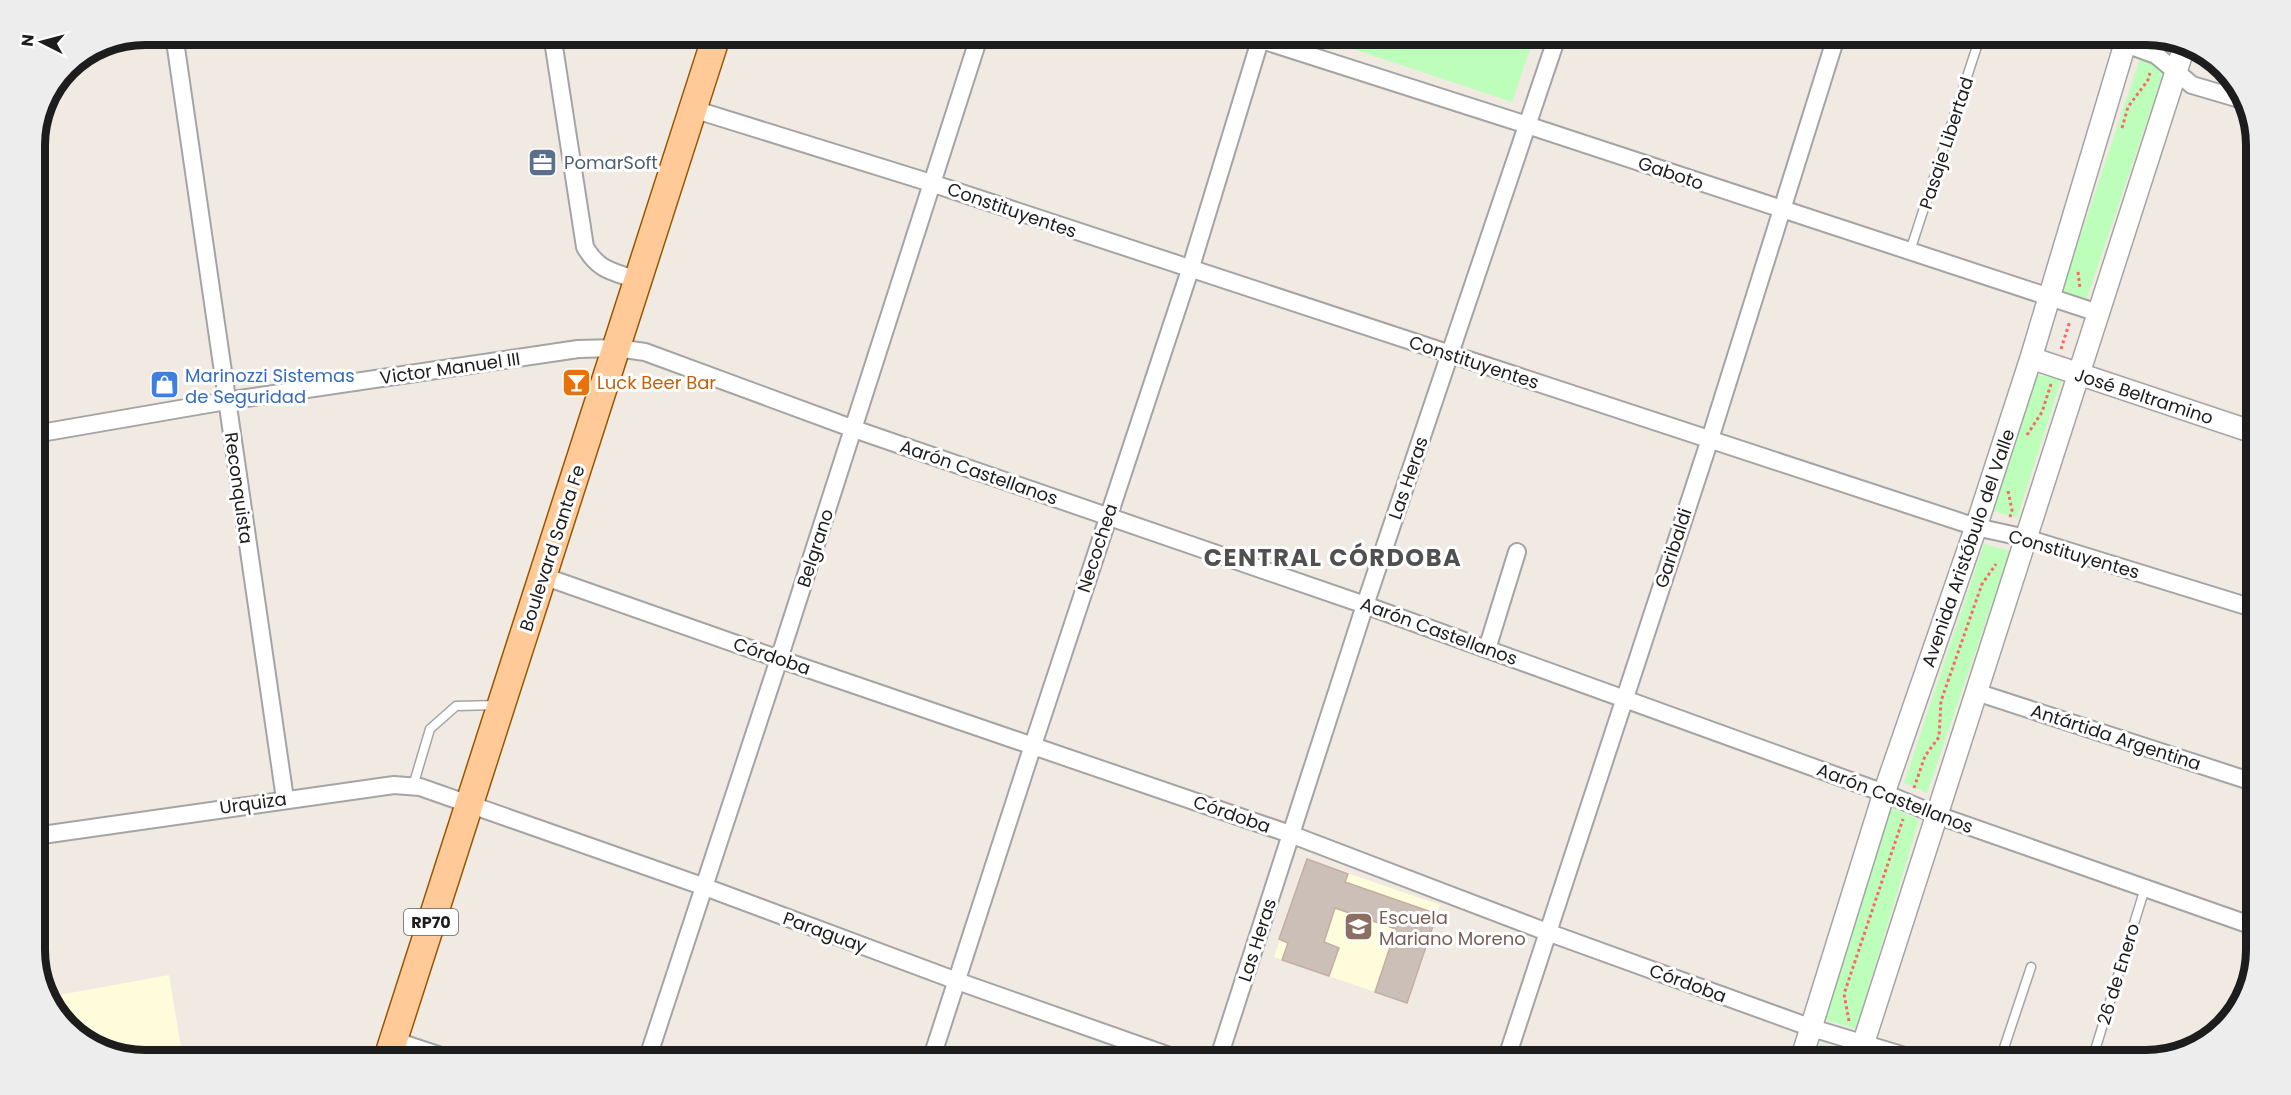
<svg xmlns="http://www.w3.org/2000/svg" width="2291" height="1095" font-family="Poppins,sans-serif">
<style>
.education{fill:#fffcdc}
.park{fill:#bcfeba}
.building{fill:#ccbfb8;stroke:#c3aea3;stroke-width:1.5}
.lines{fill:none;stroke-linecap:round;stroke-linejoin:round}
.service-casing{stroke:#a4a4a4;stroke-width:11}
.minor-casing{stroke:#a4a4a4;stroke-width:20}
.tertiary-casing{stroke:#a4a4a4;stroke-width:24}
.primary-casing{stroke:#975700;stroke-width:30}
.path{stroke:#ff6564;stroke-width:3;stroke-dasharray:3 3;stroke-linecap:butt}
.service{stroke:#fff;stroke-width:8}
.minor{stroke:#fff;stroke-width:16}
.tertiary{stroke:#fff;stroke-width:21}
.primary{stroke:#ffc998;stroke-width:27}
.labels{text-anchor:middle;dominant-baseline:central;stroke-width:6;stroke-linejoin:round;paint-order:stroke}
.shield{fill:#fff;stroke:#616161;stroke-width:1.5}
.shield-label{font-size:16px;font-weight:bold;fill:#1d1d1d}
.street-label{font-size:18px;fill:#1d1d1d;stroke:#fff}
.service-label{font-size:18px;fill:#4e5e75;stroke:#fff;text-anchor:start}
.shop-label{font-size:18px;fill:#366cbe;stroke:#fff;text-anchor:start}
.food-label{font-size:18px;fill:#c56008;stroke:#fff;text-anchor:start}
.education-label{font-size:18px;fill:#785e54;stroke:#fff;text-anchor:start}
.district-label{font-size:24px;font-weight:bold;letter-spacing:1.5px;fill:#505050;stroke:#fff}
.rim{fill:none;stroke:#1d1d1d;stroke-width:8}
</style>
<rect width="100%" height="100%" fill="#f0eae2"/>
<path class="education" d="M 1307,859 L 1440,905 L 1407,1003 L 1274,957 Z
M 169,975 L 183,1060 L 146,1060 L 97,1049 L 53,1011 L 48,997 Z"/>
<path class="park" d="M 1311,35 L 1535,35 L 1512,102 Z
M 2145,35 L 2170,40 L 2168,47 L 2144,37 Z
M 2141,56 L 2167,62 L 2085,304 L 2061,294 Z
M 2036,375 L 2062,378 L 2017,518 L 1990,510 Z
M 1984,544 L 2010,551 L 1927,793 L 1904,783 Z
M 1890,807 L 1919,820 L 1856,1029 L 1826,1020 Z
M 1820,1044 L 1850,1054 L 1848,1060 L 1814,1060 Z"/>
<path class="building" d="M 1307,859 L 1348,874 L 1345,882 L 1437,914 L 1407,1003 L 1375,992 L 1396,929 L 1335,908 L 1324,942 L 1339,948 L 1329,976 L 1282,960 L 1288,943 L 1279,939 Z"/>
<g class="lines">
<defs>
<path id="service" d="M 1910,251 L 1981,34
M 413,786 L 430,729 L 456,706 L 498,705
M 2000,1060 L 2031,967
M 2092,1060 L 2145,888"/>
<path id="minor" d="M 174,34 L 285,799
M 552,34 L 585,247 C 599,271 612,271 637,280
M 1243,34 L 1527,125 L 2098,313
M 2098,34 L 2156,55 L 2192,85 L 2243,100
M 693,109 L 931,183 L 1976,527 L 2026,538 L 2256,609
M 35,434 L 226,401 L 578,349 L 617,348 L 645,352 L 854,429 L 1365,605 L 1884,793 L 1937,815 L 2256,927
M 543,576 L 779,659 L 1290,834 L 1547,932 L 1812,1028 L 1918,1060
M 1487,649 L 1517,552
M 1976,692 L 2256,783
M 35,836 L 394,785 L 420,787 L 705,887 L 957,981 L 1181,1060
M 393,1040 L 453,1060
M 647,1060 L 779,659 L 980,34
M 931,1060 L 1033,745 L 1190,270 L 1262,34
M 1218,1060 L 1365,605 L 1558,34
M 1506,1060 L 1710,439 L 1837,34"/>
<path id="tertiary" d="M 2031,358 L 2256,433
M 1801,1060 L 1884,793 L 1976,527 L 2031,358 L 2128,34
M 1858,1060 L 2185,44"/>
<path id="primary" d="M 387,1060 L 717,34"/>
</defs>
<use href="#service" class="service-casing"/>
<use href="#minor" class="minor-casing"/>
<use href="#tertiary" class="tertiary-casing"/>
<use href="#primary" class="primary-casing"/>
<path class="path" d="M 2122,128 L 2128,107 L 2148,80 L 2150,73
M 2078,272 L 2080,289
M 2061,349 L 2070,321
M 2027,435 L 2042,412 L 2051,384
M 2008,491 L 2012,510 L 2010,517
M 1914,788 L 1925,756 L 1939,737 L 1941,701 L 1982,584 L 1996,564
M 1849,1021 L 1844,994 L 1903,819"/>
<use href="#service" class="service"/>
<use href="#minor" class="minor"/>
<use href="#tertiary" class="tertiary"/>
<use href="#primary" class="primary"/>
</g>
<defs>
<symbol id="office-square" viewBox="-11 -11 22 22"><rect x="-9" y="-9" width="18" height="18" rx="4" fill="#5c6f8a" stroke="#fff"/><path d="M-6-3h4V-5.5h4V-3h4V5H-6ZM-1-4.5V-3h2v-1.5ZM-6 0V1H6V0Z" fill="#fff"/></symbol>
<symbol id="bar-square" viewBox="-11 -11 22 22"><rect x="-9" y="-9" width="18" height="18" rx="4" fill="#e8710a" stroke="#fff"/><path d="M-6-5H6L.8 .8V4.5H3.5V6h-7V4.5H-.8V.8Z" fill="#fff"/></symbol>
<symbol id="shop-square" viewBox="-11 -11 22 22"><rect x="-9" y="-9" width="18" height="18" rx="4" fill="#3f7fe0" stroke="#fff"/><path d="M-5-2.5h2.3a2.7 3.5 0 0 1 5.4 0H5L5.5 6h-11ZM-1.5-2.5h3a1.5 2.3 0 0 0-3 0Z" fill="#fff"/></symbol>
<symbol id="school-square" viewBox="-11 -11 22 22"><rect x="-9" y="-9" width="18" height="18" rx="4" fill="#8d6e63" stroke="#fff"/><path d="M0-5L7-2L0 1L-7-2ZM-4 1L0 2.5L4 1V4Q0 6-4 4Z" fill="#fff"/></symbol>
</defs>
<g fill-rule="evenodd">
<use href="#office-square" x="526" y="146" width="33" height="33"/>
<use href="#bar-square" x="560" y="366" width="33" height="33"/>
<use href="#shop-square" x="148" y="368" width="33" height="33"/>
<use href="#school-square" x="1342" y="910" width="33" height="33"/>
</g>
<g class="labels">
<rect class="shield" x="404" y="909" width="54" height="26" rx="4.5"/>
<g class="shield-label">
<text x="431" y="922">RP70</text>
</g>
<g class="street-label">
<text transform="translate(1946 143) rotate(-72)">Pasaje Libertad</text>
<text transform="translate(1671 173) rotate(19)">Gaboto</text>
<text transform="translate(1012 210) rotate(19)">Constituyentes</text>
<text transform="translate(1474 362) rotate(18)">Constituyentes</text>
<text transform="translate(450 368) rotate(-8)">Victor Manuel III</text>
<text transform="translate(2144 396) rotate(18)">José Beltramino</text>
<text transform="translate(979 472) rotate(19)">Aarón Castellanos</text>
<text transform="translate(1408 478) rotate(-71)">Las Heras</text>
<text transform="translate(239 488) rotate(82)">Reconquista</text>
<text transform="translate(552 548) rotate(-72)">Boulevard Santa Fe</text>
<text transform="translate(815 548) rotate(-72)">Belgrano</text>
<text transform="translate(1097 548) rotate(-72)">Necochea</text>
<text transform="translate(1673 548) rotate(-72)">Garibaldi</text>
<text transform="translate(1968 548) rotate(-71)">Avenida Aristóbulo del Valle</text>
<text transform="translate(2074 554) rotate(16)">Constituyentes</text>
<text transform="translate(1439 631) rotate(20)">Aarón Castellanos</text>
<text transform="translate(772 656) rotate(19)">Córdoba</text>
<text transform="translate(2116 737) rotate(18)">Antártida Argentina</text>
<text transform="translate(1895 798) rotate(21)">Aarón Castellanos</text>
<text transform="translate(253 803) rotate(-8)">Urquiza</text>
<text transform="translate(1232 814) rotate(19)">Córdoba</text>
<text transform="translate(825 932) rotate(20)">Paraguay</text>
<text transform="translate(1257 940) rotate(-72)">Las Heras</text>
<text transform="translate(2118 974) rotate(-73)">26 de Enero</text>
<text transform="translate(1688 983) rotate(20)">Córdoba</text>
</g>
<g class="service-label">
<text x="564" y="162">PomarSoft</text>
</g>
<g class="shop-label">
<text x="185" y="375">Marinozzi Sistemas<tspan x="185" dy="21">de Seguridad</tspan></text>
</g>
<g class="food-label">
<text x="597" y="382">Luck Beer Bar</text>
</g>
<g class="education-label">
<text x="1379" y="917">Escuela<tspan x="1379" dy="21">Mariano Moreno</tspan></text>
</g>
<g class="district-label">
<text x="1333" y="557">CENTRAL CÓRDOBA</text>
</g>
</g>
<path d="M0 0H2291V1095H0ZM145 45H2146A100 100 0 0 1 2246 145V950A100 100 0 0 1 2146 1050H145A100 100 0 0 1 45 950V145A100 100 0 0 1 145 45Z" fill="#ededed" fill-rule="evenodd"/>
<path class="rim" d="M145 45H2146A100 100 0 0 1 2246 145V950A100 100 0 0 1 2146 1050H145A100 100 0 0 1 45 950V145A100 100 0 0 1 145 45Z"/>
<g transform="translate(42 42) rotate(276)" stroke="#ffffff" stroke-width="4.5" paint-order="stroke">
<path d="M0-4.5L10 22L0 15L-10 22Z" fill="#1d1d1d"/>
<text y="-9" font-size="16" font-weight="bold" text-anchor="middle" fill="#1d1d1d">N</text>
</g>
</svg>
